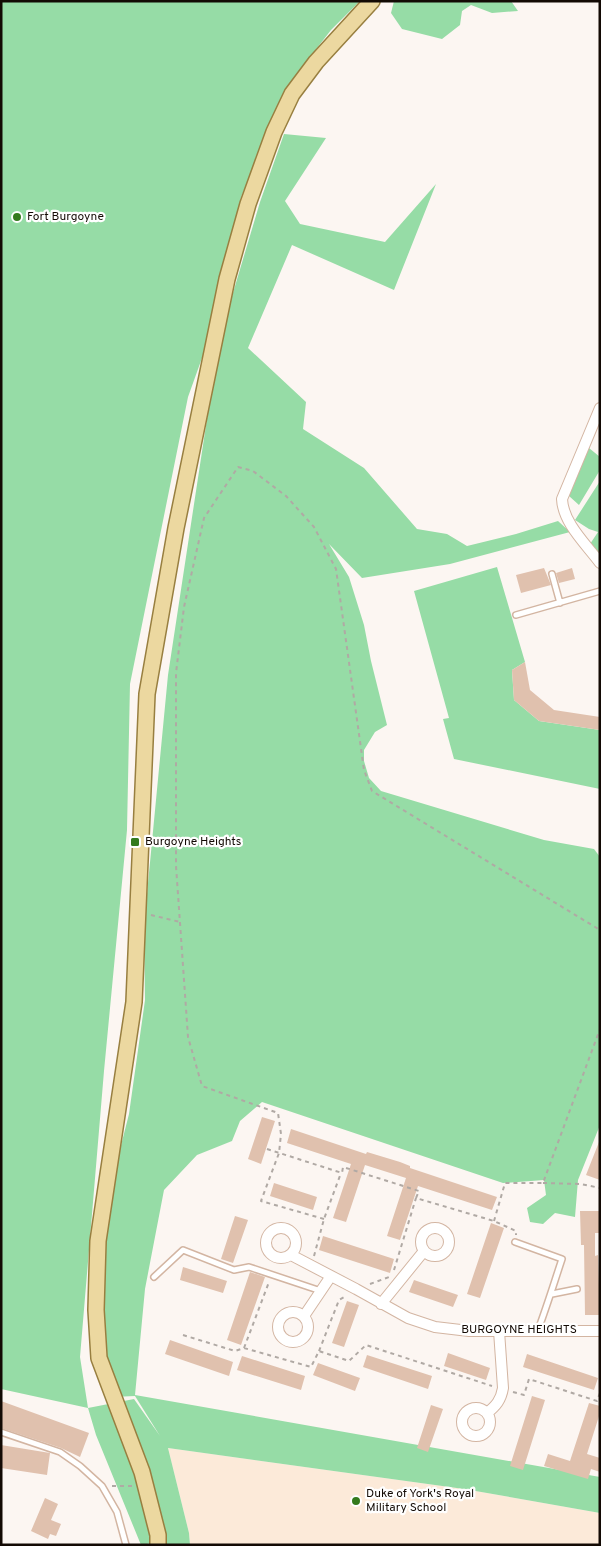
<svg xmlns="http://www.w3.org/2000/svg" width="601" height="1546" font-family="Overpass,sans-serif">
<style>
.education{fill:#fcead9}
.green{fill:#96dca6}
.building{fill:#e0c1ae}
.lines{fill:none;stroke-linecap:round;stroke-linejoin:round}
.lane-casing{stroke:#d3b5a2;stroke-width:8}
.street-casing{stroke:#d3b5a2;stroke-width:12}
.primary-casing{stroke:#987f40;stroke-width:18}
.path{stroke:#b0a9a4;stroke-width:2;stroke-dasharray:4 4;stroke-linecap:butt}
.lane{stroke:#fff;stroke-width:5}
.street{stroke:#fff;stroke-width:10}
.primary{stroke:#ecd8a0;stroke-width:15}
.poi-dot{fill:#347a1d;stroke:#fff;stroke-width:2}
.labels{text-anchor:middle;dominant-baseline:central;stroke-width:4.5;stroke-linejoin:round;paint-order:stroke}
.poi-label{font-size:12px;fill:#130a04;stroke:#fff;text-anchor:start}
.street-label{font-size:12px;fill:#130a04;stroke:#fff}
</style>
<rect width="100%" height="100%" fill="#fcf6f2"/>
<path class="education" d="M 168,1448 L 464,1489 L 600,1513 L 600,1545 L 190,1545 L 189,1533 Z"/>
<path class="green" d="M 1,1 L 360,1 L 331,30 L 310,57 L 284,97 L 241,197 L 207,344 L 188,397 L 130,684 L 127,830 L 104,1071 L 80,1357 L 88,1408 L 134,1399 L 160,1436 L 135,1396 L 113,1397 L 98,1354 L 99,1232 L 129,1114 L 145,1000 L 144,925 L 168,675 L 219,340 L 260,202 L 284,134 L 326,138 L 285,201 L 300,224 L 385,242 L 436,184 L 394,290 L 292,245 L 248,348 L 306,402 L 303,429 L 364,468 L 417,529 L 447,534 L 467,546 L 516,534 L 558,521 L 570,532 L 450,564 L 362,578 L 329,544 L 349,577 L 364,625 L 371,661 L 387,725 L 375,732 L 364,750 L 364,761 L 369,778 L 381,791 L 544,840 L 594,849 L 600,857 L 600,1125 L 578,1180 L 575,1217 L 555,1213 L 543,1224 L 530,1222 L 527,1208 L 546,1195 L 544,1180 L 503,1183 L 262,1102 L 240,1121 L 232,1141 L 197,1155 L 164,1190 L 145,1289 L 135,1395 L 600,1477 L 600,1513 L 464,1489 L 168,1448 L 189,1533 L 190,1545 L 158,1545 L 158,1542 L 141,1545 L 96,1435 L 88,1408 L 1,1389 Z
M 394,1 L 511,1 L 518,11 L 492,13 L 471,5 L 462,11 L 460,25 L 442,39 L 402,29 L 391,13 Z
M 589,448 L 600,457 L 600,470 L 579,505 L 569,496 Z
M 600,481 L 600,563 L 588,547 L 598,532 L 589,529 L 575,520 Z
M 497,567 L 525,662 L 512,670 L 514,700 L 539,721 L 600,730 L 600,789 L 454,759 L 443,719 L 449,718 L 414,591 Z"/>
<path class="building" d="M 544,568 L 551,585 L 521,593 L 516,575 Z
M 572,568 L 575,579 L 559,583 L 556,573 Z
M 525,662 L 530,690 L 554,710 L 600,717 L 600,730 L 539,721 L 514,700 L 512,670 Z
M 262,1117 L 275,1121 L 261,1164 L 248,1159 Z
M 291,1129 L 366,1154 L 367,1152 L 400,1162 L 410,1166 L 410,1168 L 497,1197 L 492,1210 L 418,1186 L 400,1240 L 387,1236 L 406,1178 L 365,1165 L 346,1222 L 333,1218 L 351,1164 L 287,1143 Z
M 599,1142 L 600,1142 L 600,1180 L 586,1175 Z
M 274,1183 L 317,1197 L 313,1210 L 270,1196 Z
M 580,1211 L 600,1211 L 600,1233 L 595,1233 L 595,1256 L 598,1255 L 600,1315 L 585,1315 L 584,1245 L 581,1245 Z
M 235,1216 L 248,1220 L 233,1263 L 221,1259 Z
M 491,1223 L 504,1228 L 480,1298 L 467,1294 Z
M 323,1236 L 394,1259 L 390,1273 L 319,1250 Z
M 183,1267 L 227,1281 L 223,1293 L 180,1280 Z
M 250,1272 L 265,1277 L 241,1345 L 227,1340 Z
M 414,1280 L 458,1295 L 453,1307 L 409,1292 Z
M 347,1301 L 359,1305 L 344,1347 L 332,1343 Z
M 170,1340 L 233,1362 L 229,1376 L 165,1354 Z
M 448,1353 L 490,1368 L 486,1380 L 444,1366 Z
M 527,1354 L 598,1378 L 594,1390 L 523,1367 Z
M 367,1355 L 432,1376 L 428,1389 L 363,1367 Z
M 242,1356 L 305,1376 L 301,1390 L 237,1370 Z
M 318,1363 L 360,1378 L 355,1391 L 313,1375 Z
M 532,1396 L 545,1400 L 523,1470 L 510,1466 Z
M 1,1401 L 89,1433 L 80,1457 L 61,1448 L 1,1428 Z
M 589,1403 L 600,1406 L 600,1413 L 587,1454 L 600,1458 L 600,1472 L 591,1469 L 588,1479 L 544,1466 L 548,1454 L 570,1461 Z
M 431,1405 L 443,1409 L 428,1452 L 417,1448 Z
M 1,1445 L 50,1453 L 47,1475 L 1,1468 Z
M 45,1498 L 58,1504 L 51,1520 L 61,1524 L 56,1536 L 50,1534 L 48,1539 L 31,1531 Z"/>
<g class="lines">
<defs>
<path id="lane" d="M 552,574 L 560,603
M 516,615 L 600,591
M 515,1242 L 562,1259 C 554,1283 547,1306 538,1330
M 154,1277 L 183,1250 L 234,1270 L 249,1267 L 321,1291
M 552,1294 L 577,1289
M 1,1432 L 60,1452 L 80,1466 L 102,1486 L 117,1512 L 126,1545"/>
<path id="street" d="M 600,408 L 562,499 C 563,523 586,544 600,563
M266 1243a15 15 0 1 1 30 0a15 15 0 1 1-30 0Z
M421 1242a14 14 0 1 1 28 0a14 14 0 1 1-28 0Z
M 291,1255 L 356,1289 L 408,1318 L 435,1327 L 469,1331 L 600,1331
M 381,1304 L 424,1251
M278 1327a15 15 0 1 1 30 0a15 15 0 1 1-30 0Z
M 304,1316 L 331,1276
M462 1422a14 14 0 1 1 28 0a14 14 0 1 1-28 0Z
M 487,1413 C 496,1406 501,1400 503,1388 L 499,1331"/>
<path id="primary" d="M 158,1545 L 158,1535 L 142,1472 L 99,1358 L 96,1310 L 98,1241 L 134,1002 L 147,694 L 176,528 L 227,279 L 248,204 L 274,132 L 292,94 L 316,62 L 372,1"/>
</defs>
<use href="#lane" class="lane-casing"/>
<use href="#street" class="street-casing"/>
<use href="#primary" class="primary-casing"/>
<path class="path" d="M 151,915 L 180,922
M 267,1149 L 342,1173 L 343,1167 L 419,1191 L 416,1198 L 494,1221 L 516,1231 L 516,1235
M 543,1183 L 581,1184 L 600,1188
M 324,1219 L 261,1201 L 279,1153 L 281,1134 L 278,1113 L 202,1086 L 188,1037 L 176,866 L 176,673 L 184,607 L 204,518 L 238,467 L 253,471 L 286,496 L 314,527 L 336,569 L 364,770 L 372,791 L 600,930
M 494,1221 L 505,1183 L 543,1183 L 600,1029
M 314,1256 L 324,1219 L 341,1173
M 394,1270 L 416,1198
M 370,1284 L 389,1277
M 183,1335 L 235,1351 L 244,1348 L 311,1367 L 319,1351 L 349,1361 L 366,1345 L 492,1386
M 244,1348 L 269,1282
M 319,1351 L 339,1300 L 346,1296
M 513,1392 L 524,1395 L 529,1379 L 597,1401 L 600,1393
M 112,1486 L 132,1486"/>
<use href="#lane" class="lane"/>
<use href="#street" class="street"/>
<use href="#primary" class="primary"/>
</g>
<g class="poi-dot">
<circle cx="17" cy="217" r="5"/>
<rect x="130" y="837" width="10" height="10" rx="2.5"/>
<circle cx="356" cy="1501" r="5"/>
</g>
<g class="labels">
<g class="poi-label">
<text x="27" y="217">Fort Burgoyne</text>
<text x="145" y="842">Burgoyne Heights</text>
<text x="366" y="1494">Duke of York's Royal<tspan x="366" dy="14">Military School</tspan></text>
</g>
<g class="street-label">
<text x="519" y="1330">BURGOYNE HEIGHTS</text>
</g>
</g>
<rect width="601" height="1546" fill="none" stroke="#130a04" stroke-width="5"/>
</svg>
